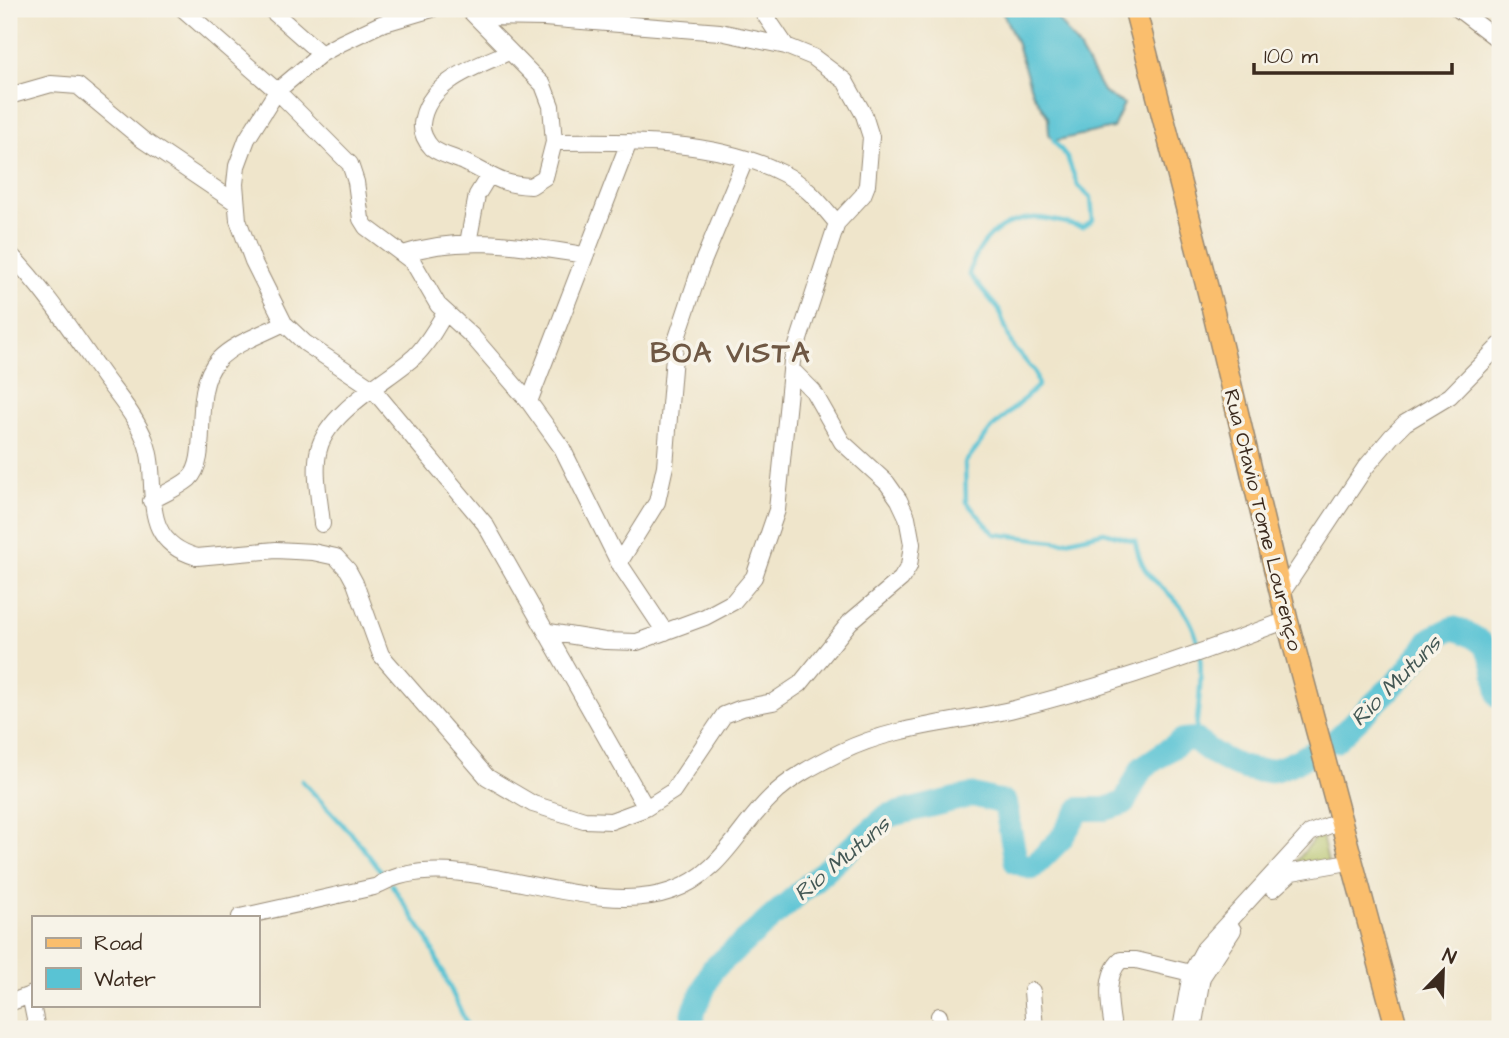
<svg xmlns="http://www.w3.org/2000/svg" width="1509" height="1038" font-family="'Architects Daughter',sans-serif">
<style>
.green{fill:#b1c063;stroke:#767540;stroke-width:2}
.water{fill:#59c3d4;stroke:#4a7679;stroke-width:2}
.lines{fill:none;stroke-linecap:round;stroke-linejoin:round}
.stream{stroke:#59c3d4;stroke-width:4.5}
.river{stroke:#59c3d4;stroke-width:24}
.minor-casing{stroke:#958874;stroke-width:18}
.major-casing{stroke:#958874;stroke-width:24}
.minor{stroke:#fff;stroke-width:16}
.major{stroke:#fabe6d;stroke-width:21}
.labels{text-anchor:middle;dominant-baseline:central;stroke-width:7;stroke-linejoin:round;paint-order:stroke}
.street-label{font-size:21px;fill:#3b2a1e;stroke:#f7f3e8}
.water-label{font-size:23px;font-style:italic;fill:#445855;stroke:#f7f3e8}
.district-label{font-size:28px;font-weight:bold;letter-spacing:2px;fill:#6f5844;stroke:#f7f3e8}
</style>
<rect width="100%" height="100%" fill="#f7f3e8"/>
<filter id="ink" filterUnits="userSpaceOnUse"><feTurbulence type="fractalNoise" baseFrequency=".0143" numOctaves="2"/><feDisplacementMap in="SourceGraphic" scale="14" xChannelSelector="R" yChannelSelector="G"/><feConvolveMatrix kernelMatrix="1 2 1 2 8 2 1 2 1" color-interpolation-filters="sRGB"/></filter>
<filter id="wash" filterUnits="userSpaceOnUse"><feTurbulence type="fractalNoise" baseFrequency=".00686" numOctaves="4" result="noise"/><feDisplacementMap in="SourceGraphic" scale="28" xChannelSelector="R" yChannelSelector="G"/><feGaussianBlur stdDeviation="1.57" result="paint"/><feColorMatrix in="noise" values="0 0 0 0 0 0 0 0 0 0 0 0 0 0 0 0 0 1.4 0 .05"/><feComposite in="paint" operator="in"/></filter>
<g filter="url(#wash)">
<rect width="100%" height="100%" fill="#efe5cb"/>
<path class="green" d="M 1321,831 L 1328,862 L 1290,870 L 1317,835 Z"/>
<path class="water" d="M 1001,9 L 1050,9 L 1079,48 L 1104,93 L 1124,104 L 1113,128 L 1054,141 L 1049,134 L 1048,117 L 1032,92 L 1016,41 Z"/>
<g class="lines">
<path class="stream" d="M 1054,136 L 1054,141 L 1067,157 L 1078,186 L 1091,198 L 1093,220 L 1083,227 C 1068,224 1049,217 1034,218 C 999,220 977,243 969,274 L 999,310 L 1012,345 L 1035,372 L 1038,386 L 991,429 L 965,463 L 966,502 L 995,534 L 1062,542 L 1104,532 L 1135,541 C 1143,582 1158,578 1181,607 C 1211,645 1199,695 1195,739
M 302,781 L 357,840 L 386,878
M 392,885 L 427,938 L 469,1029"/>
<path class="river" d="M 1335,741 L 1404,675 L 1432,638 L 1453,628 C 1496,643 1491,655 1500,697
M 691,1029 L 694,1011 L 712,970 L 887,816 L 973,795 L 1005,803 L 1016,862 L 1032,868 L 1060,840 L 1080,809 L 1105,809 L 1124,803 L 1142,768 L 1183,740 L 1195,739 C 1212,755 1241,772 1266,771 C 1282,770 1299,760 1314,752"/>
</g>
</g>
<g filter="url(#ink)">
<g class="lines">
<defs>
<path id="minor" d="M 183,9 L 277,91 L 350,164 L 356,182 L 361,219 L 366,227 L 413,262 L 438,305 L 473,337 L 529,402 L 562,448 L 619,563 L 665,632
M 270,9 L 321,54
M 432,9 L 381,24 L 341,43 L 321,54 L 277,91 L 247,139 L 237,166 L 235,184 L 238,220 L 253,261 L 284,323 L 305,343 L 371,387 L 485,524 L 646,808
M 468,9 L 543,85 L 551,106 L 554,142 C 627,141 714,139 782,173 C 805,184 821,204 837,223
M 761,9 L 786,46
M 1458,9 L 1500,41
M 476,17 L 544,18 L 720,32 L 786,46 L 813,57 L 845,81 L 864,115 L 871,137 L 867,185 L 863,195 L 837,223 L 792,361 L 777,510 L 754,577 L 733,602 L 705,617 L 637,642 L 605,641 L 549,632
M 509,52 C 477,66 426,82 422,124 C 421,132 426,142 432,148 C 441,155 456,158 466,163 C 492,175 500,185 531,186 L 545,177 L 554,142
M 9,96 L 51,84 L 78,86 L 143,140 L 235,202
M 468,243 L 477,195 L 488,177
M 9,253 C 45,290 74,335 104,377 C 118,396 136,417 145,440 C 162,484 134,539 197,557 L 276,550 L 313,552 L 336,557 L 348,570 L 355,583 L 381,655 L 487,777 L 533,804 L 584,820 L 611,821 L 646,808 L 673,791 L 724,715 L 742,708 L 773,702 L 800,684 L 850,622 L 901,579 L 909,566 L 912,544 L 907,517 L 899,500 L 887,483 L 842,442 L 813,391 L 791,369
M 403,254 C 463,234 524,246 585,255
M 529,402 L 629,142
M 151,501 C 163,494 178,488 189,479 C 212,458 189,391 218,360 C 234,343 263,334 284,323
M 322,524 C 320,501 313,471 319,449 C 328,412 388,380 414,357 C 427,345 436,328 445,313
M 619,563 L 657,502 L 665,466 L 675,344 L 700,269 L 745,160
M 1281,594 L 1365,468 L 1392,436 L 1405,423 L 1450,396 L 1500,345
M 380,884 C 455,842 586,921 671,891 C 721,874 737,830 770,798 C 789,778 817,764 841,752 C 894,726 954,723 1010,710 C 1105,687 1196,655 1287,620
M 1273,889 L 1292,872 L 1354,861
M 240,917 L 374,887
M 1032,991 L 1035,1029
M 30,995 L 37,1029
M 9,1003 L 33,994
M 939,1016 L 942,1029
M 1113,1029 C 1110,1008 1103,976 1121,960 L 1136,960 L 1191,973
M 1181,1029 L 1191,973 L 1204,949 L 1310,833 L 1343,820
M 1193,1029 L 1202,977 L 1233,930"/>
<path id="major" d="M 1135,9 L 1211,302 L 1287,620 L 1397,1029"/>
</defs>
<use href="#minor" class="minor-casing"/>
<use href="#major" class="major-casing"/>
<use href="#minor" class="minor"/>
<use href="#major" class="major"/>
</g>
</g>
<g class="labels">
<g class="street-label">
<text transform="translate(1263 520) rotate(76)">Rua Otavio Tome Lourenço</text>
</g>
<g class="water-label">
<text transform="translate(1396 681) rotate(-45)">Rio Mutuns</text>
<text transform="translate(842 859) rotate(-40)">Rio Mutuns</text>
</g>
<g class="district-label">
<text x="731" y="353">BOA VISTA</text>
</g>
</g>
<rect width="1509" height="1038" fill="none" stroke="#f7f3e8" stroke-width="35"/>
<rect x="32" y="916" width="228" height="91" fill="#f7f3e8" stroke="#aca397" stroke-width="2"/>
<rect x="46" y="938" width="35" height="10" fill="#fabe6d" stroke="#aca397" stroke-width="2"/>
<text x="94" y="950" font-size="21" fill="#3b2a1e">Road</text>
<rect x="46" y="968" width="35" height="21" fill="#59c3d4" stroke="#aca397" stroke-width="2"/>
<text x="94" y="986" font-size="21" fill="#3b2a1e">Water</text>
<g transform="translate(1443 971) rotate(23)" stroke="#f7f3e8" stroke-width="5" paint-order="stroke">
<path d="M0-5L12 26L0 18L-12 26Z" fill="#3b2a1e"/>
<text y="-10" font-size="19" font-weight="bold" text-anchor="middle" fill="#3b2a1e">N</text>
</g>
<path d="M1254 63v10h198v-10" fill="none" stroke="#3b2a1e" stroke-width="3.5"/>
<text x="1264" y="63" font-size="21" fill="#3b2a1e" stroke="#f7f3e8" stroke-width="5" paint-order="stroke">100 m</text>
</svg>
